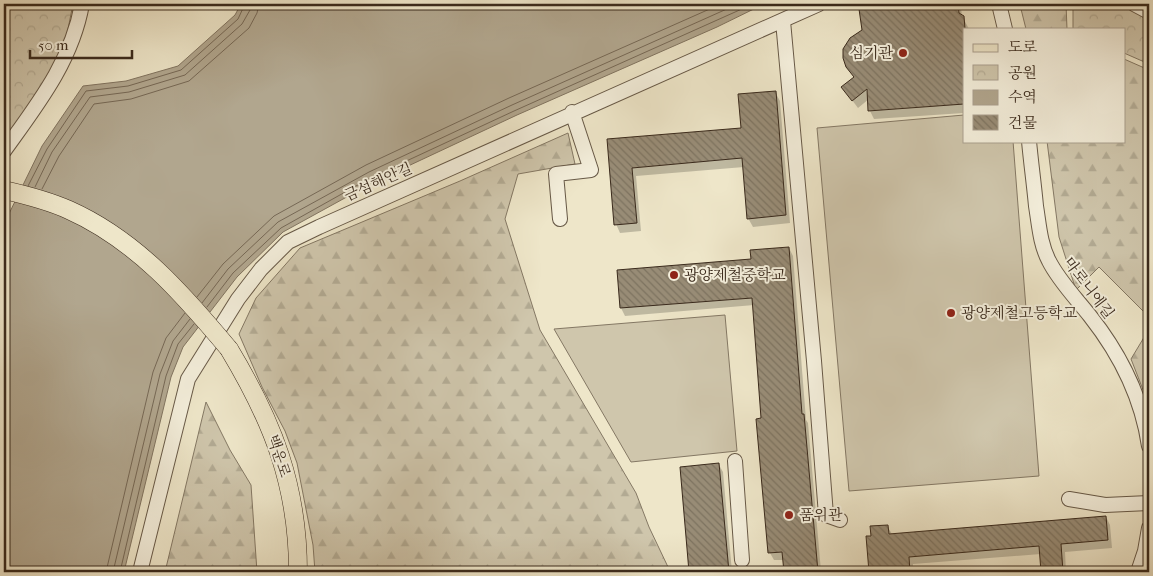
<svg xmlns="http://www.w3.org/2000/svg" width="1153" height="576" font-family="'IM FELL French Canon','Noto Serif KR',serif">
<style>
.forest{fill:url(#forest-firs);stroke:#847864}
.park{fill:url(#park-crowns);stroke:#847864}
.garden{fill:#cfc6ac;stroke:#847864}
.water{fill:#b1a68e;stroke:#817460}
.shadow{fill:#0003}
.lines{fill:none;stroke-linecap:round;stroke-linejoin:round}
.shore{stroke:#766855;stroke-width:1}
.building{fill:url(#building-back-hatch);stroke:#3a2a1c}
.minor-casing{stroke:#675947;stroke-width:16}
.major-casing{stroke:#3a2a1c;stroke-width:19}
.minor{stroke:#f4efdc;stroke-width:14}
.major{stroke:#eee6c9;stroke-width:18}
.major-bridge-casing{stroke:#3a2a1c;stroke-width:19;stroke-linecap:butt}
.major-bridge{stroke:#eee6c9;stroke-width:18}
.poi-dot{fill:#8f2418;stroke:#f4efdc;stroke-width:2}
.labels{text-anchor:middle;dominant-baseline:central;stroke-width:4;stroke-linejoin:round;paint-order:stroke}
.poi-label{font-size:15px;fill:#3a2a1c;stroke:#f4efdc;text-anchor:start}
.street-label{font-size:15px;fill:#3a2a1c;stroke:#f4efdc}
</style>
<defs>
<pattern id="forest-firs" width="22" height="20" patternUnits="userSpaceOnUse" patternTransform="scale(1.25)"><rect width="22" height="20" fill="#cfc6ac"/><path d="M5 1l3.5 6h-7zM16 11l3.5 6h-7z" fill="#b2aa93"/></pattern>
<pattern id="park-crowns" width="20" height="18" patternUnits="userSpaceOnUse" patternTransform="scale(1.25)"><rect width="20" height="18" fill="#cfc6ac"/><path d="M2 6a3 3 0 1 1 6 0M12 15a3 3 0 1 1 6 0" fill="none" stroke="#b2aa93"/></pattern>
<pattern id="building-back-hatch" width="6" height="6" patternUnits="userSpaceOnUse" patternTransform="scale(1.25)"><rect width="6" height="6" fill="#988c76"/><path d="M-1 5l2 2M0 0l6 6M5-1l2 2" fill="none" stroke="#7d7360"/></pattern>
</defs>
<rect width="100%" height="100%" fill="#eee6c9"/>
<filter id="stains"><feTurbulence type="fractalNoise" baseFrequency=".004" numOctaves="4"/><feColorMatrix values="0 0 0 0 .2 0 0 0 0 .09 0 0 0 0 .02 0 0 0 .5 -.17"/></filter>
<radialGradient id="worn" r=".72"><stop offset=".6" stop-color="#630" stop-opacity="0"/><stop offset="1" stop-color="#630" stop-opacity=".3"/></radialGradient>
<path class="forest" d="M 1022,4 L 1066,4 L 1067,29 L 1026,29 L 1021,9 Z
M 1124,59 L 1149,70 L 1149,317 L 1099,267 L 1076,290 L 1059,237 L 1047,141 L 1124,141 Z
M 568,133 L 575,164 L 518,174 L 505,219 L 540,330 L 636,493 L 649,527 L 668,567 L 665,572 L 315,572 L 313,545 L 297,463 L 285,431 L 262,387 L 239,334 L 256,298 L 300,248 L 460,181 Z
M 1149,329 L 1149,405 L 1131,359 Z
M 206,402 L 230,450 L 251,485 L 257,572 L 165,572 Z"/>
<path class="park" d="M 4,4 L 73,4 L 66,39 L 42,92 L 4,164 Z
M 1073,4 L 1149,4 L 1149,64 L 1124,53 L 1124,29 L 1073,29 Z"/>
<path class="garden" d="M 964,115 L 964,141 L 1013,141 L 1039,476 L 849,491 L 817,128 Z
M 725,315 L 737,451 L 631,462 L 554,329 Z"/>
<path class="water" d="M 241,4 L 764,4 L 717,27 L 517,115 L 374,182 L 283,232 L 237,277 L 183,347 L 171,377 L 124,572 L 4,572 L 4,224 L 42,146 L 83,86 L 126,81 L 178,66 L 235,15 Z"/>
<path class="shadow" d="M 917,4 L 959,4 L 961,8 L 962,16 L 969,29 L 964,29 L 964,113 L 874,119 L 870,111 L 869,99 L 858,108 L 843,88 L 855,78 L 847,66 L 863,31 L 861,10 Z
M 775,92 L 780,101 L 790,223 L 753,227 L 748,218 L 744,167 L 636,176 L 641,231 L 620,233 L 616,224 L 608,140 L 742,129 Z
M 789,248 L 793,256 L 806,420 L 808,423 L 821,571 L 827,571 L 828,572 L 785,572 L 784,560 L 774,560 L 770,553 L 762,419 L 754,305 L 625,316 L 621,308 Z
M 719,465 L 723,472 L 732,572 L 758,570 L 759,572 L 698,572 L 698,565 Z
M 1106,517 L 1110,525 L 1112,548 L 1065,552 L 1066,572 L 1042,572 L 1041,554 L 913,564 L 913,572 L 870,572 L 867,537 L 873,537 L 887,526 L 892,534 Z"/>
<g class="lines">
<path class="shore" d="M 28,186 L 47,149 L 86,91 L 128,86 L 181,70 L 238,19 L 245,4
M 35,187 L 52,152 L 90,97 L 129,92 L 185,75 L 242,24 L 250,10 L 251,4
M 42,189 L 59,156 L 94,104 L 131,99 L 189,81 L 249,28 L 257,13 L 259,4
M 197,297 L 223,264 L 274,216 L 366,165 L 509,98 L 721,4
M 202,303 L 228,269 L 278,222 L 369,172 L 512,105 L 738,4
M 207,307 L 233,273 L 281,228 L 372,177 L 514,111 L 753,4
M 106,572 L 153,372 L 166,338 L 185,313
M 113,572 L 160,374 L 173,341 L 190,319
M 120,572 L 166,376 L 178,344 L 194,324"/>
</g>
<path class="building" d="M 906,4 L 958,4 L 959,13 L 964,16 L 965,29 L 964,104 L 868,111 L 867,89 L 852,101 L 841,87 L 854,77 L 846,67 L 843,58 L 843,49 L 850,38 L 862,30 L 859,9 Z
M 776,91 L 786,215 L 747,219 L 742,158 L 632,168 L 637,223 L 614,225 L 607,139 L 741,128 L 738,94 Z
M 789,247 L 802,414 L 804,414 L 818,572 L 784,572 L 782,552 L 768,553 L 756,419 L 761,418 L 752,298 L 620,308 L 617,270 L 751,259 L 750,250 Z
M 719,463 L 729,572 L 689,572 L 680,467 Z
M 1106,516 L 1108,540 L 1061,544 L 1063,572 L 1041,572 L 1039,546 L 909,557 L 910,572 L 869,572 L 866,536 L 871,536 L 870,526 L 888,525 L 889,534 Z"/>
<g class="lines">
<defs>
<path id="minor" d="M 999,4 L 1005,29
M 1134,4 L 1149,12
M 783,21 L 814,361 L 826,515 L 840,520
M 1029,141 C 1031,163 1034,184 1036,206 C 1039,224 1040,244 1049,261 C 1059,281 1076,298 1090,316 C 1120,354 1142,398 1149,446
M 4,151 C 37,105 72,61 82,4
M 560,219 L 556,174 L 591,170 L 572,112
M 735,461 L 742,560
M 1069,499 L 1105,505 L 1149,503
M 140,572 L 188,379 L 238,299 L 261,269 L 288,242 L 319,227 L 819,4
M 1138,572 L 1145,551 L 1149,528"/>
<path id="major" d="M 229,349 C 273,422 298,486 298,572"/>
</defs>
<use href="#minor" class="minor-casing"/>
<use href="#major" class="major-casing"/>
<use href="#minor" class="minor"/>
<use href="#major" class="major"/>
<defs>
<path id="major-bridge" d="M 4,190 C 26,195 49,201 69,210 C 136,240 183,294 229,349"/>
</defs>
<use href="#major-bridge" class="major-bridge-casing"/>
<use href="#major-bridge" class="major-bridge"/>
</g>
<g class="poi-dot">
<circle cx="903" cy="53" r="5"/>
<circle cx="674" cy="275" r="5"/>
<circle cx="951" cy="313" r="5"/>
<circle cx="789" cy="515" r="5"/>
</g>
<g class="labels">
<g class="poi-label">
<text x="893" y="53" text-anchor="end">심기관</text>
<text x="684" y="275">광양제철중학교</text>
<text x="961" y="313">광양제철고등학교</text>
<text x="799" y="515">품위관</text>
</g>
<g class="street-label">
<text transform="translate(378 182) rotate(-24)">금섬해안길</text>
<text transform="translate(1089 288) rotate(53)">마로니에길</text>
<text transform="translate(279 456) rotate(72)">백운로</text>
</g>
</g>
<rect width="1153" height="576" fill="none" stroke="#eee6c9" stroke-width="20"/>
<rect x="5" y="5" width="1143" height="566" fill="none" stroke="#3a2a1c" stroke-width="2.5"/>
<rect x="10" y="10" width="1133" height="556" fill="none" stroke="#3a2a1c"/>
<rect x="963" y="28" width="162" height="115" fill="#f4efdc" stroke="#aaa08f"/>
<rect x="973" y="44" width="25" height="8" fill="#eee6c9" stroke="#aaa08f"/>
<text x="1008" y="52" font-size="15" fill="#3a2a1c">도로</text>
<rect x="973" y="65" width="25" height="15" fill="url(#park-crowns)" stroke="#aaa08f"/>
<text x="1008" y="78" font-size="15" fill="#3a2a1c">공원</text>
<rect x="973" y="90" width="25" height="15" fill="#b1a68e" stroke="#aaa08f"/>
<text x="1008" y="102" font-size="15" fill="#3a2a1c">수역</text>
<rect x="973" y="115" width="25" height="15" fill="url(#building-back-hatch)" stroke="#aaa08f"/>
<text x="1008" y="128" font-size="15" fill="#3a2a1c">건물</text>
<path d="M30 50v8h102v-8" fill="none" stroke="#3a2a1c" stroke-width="2.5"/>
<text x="38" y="50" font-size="15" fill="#3a2a1c" stroke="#f4efdc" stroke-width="4" paint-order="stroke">50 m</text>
<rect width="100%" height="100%" filter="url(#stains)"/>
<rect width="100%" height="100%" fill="url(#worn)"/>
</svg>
